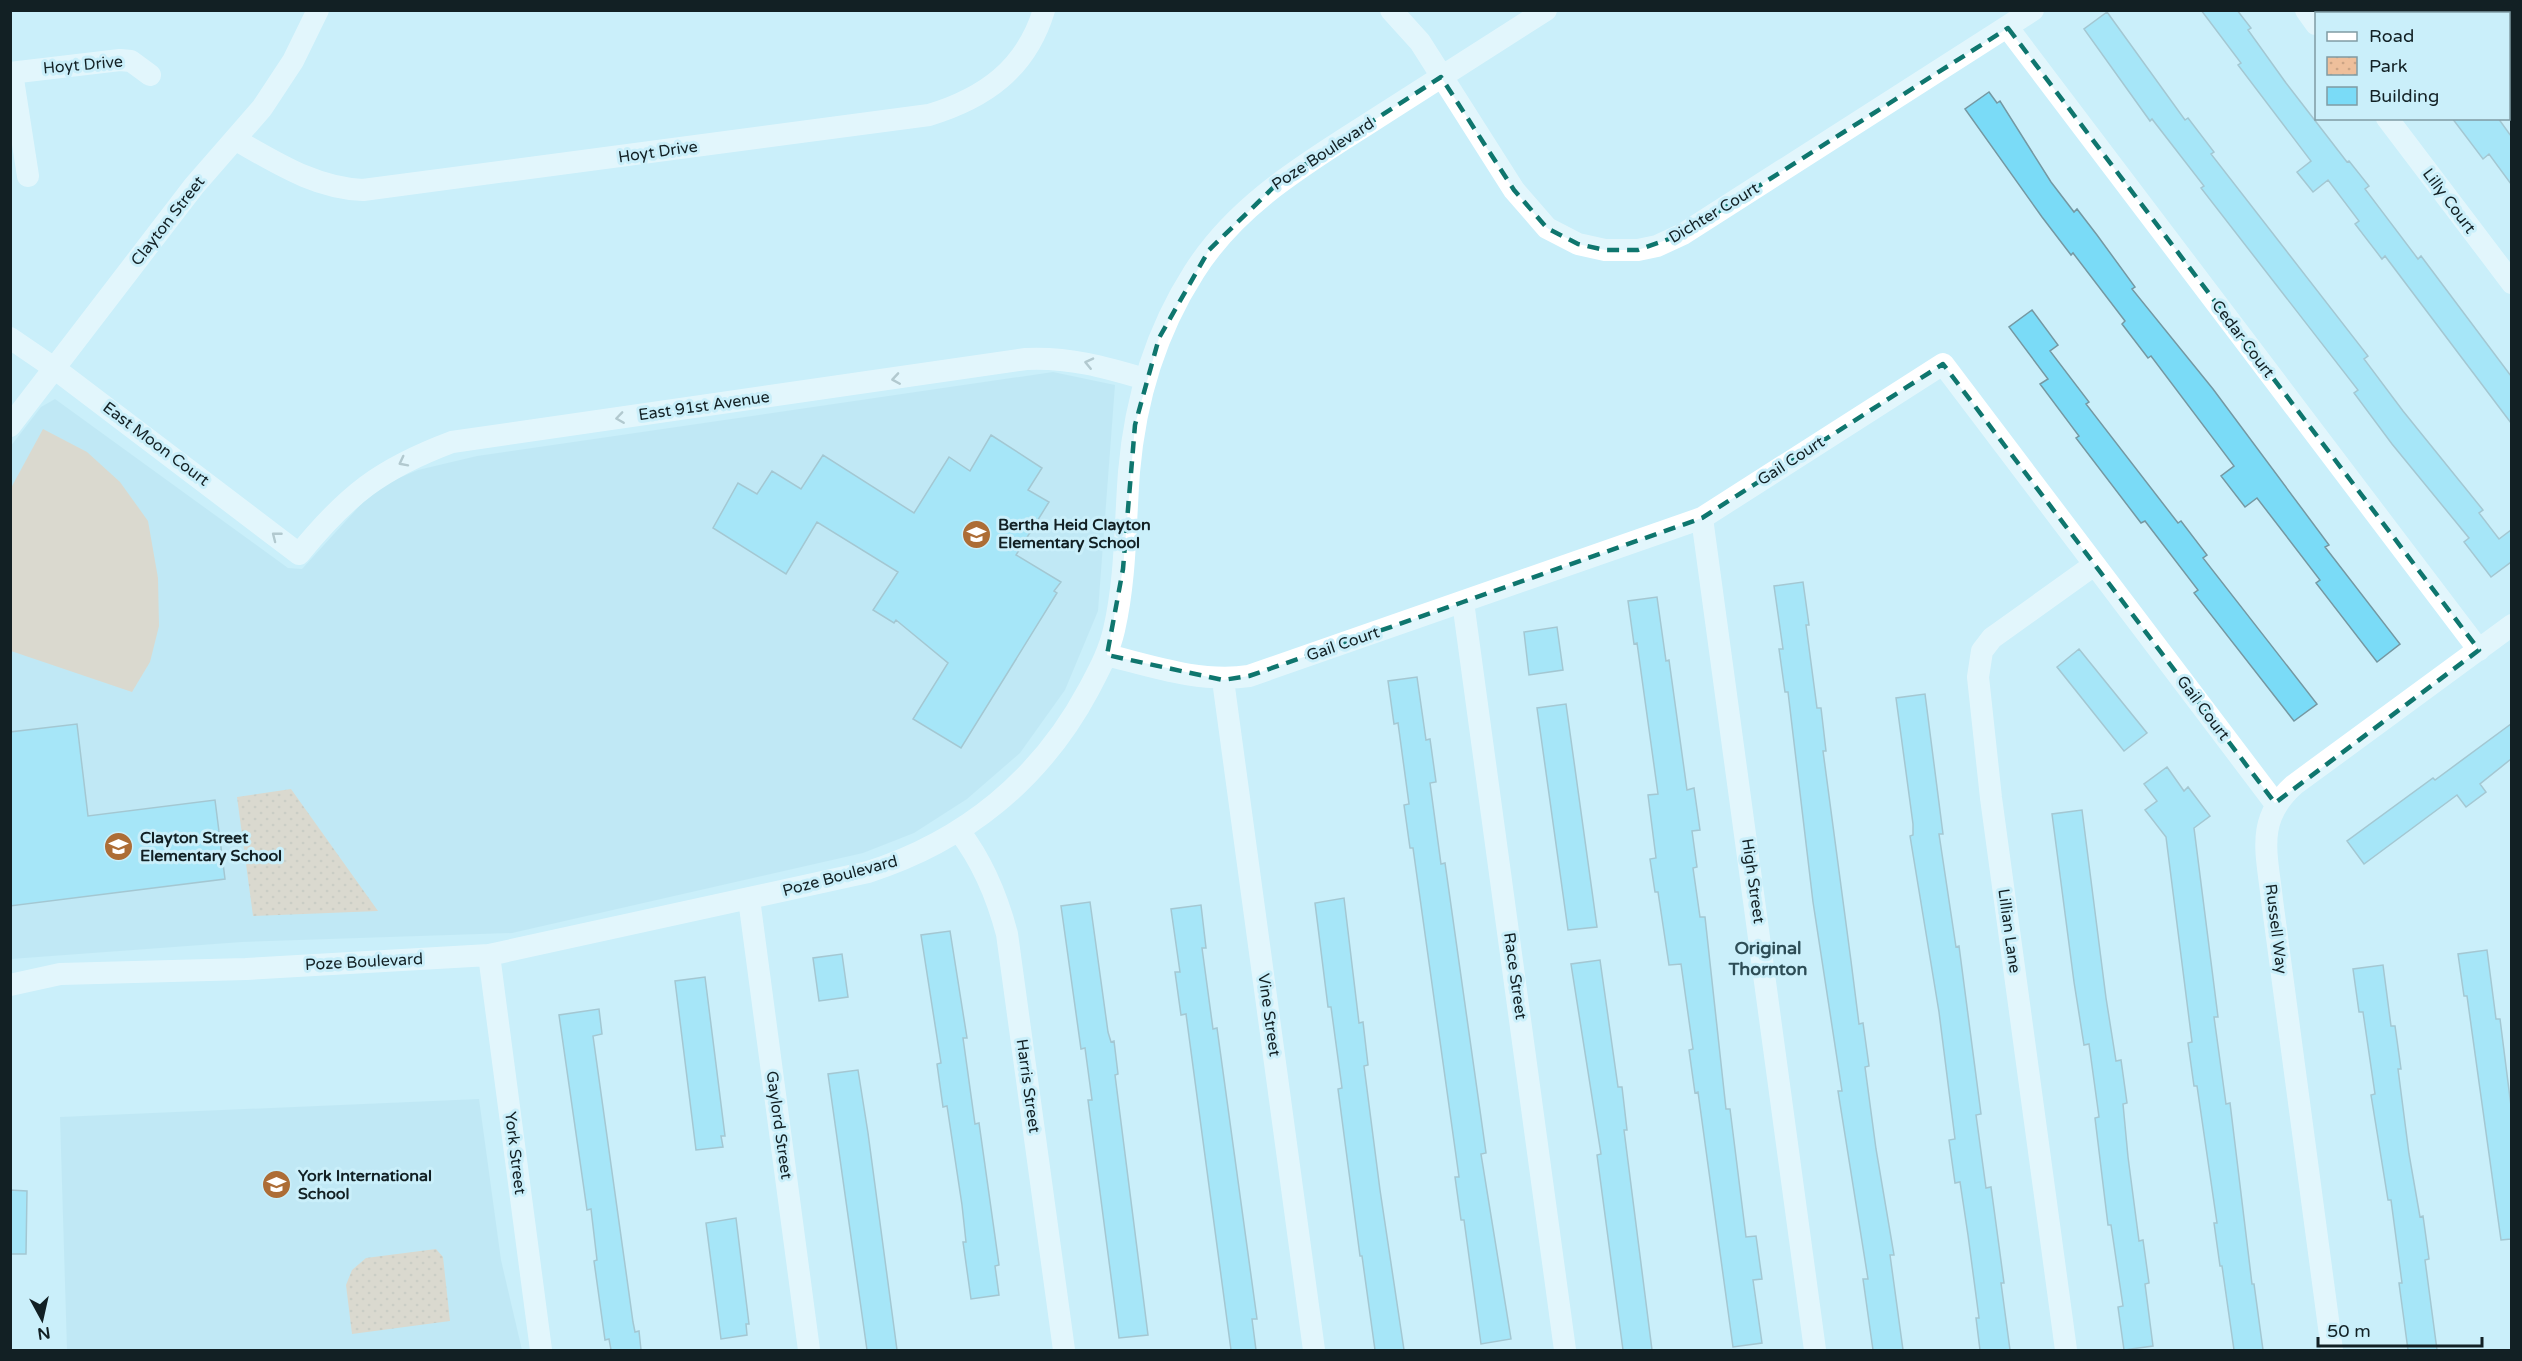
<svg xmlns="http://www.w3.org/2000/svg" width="2522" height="1361" font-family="'Varela Round',sans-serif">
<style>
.built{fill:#b4e1ef}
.grass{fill:#eebf9b}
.park{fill:url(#park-dots)}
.building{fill:#7adbf7;stroke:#7598a2;stroke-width:1.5}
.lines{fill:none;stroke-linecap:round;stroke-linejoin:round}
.minor{stroke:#fff;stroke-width:22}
.oneway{stroke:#949b9c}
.marked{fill:none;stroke:#0f766e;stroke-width:4.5;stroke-dasharray:12 8;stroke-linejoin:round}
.labels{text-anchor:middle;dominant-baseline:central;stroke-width:6;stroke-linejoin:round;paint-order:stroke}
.street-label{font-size:16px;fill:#122024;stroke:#caeffa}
.poi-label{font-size:16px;font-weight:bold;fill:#122024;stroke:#caeffa;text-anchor:start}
.neighbourhood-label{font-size:18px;font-weight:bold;fill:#2d4d56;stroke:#caeffa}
</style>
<defs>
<pattern id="park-dots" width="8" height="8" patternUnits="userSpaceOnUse" patternTransform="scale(1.5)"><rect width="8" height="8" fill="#eebf9b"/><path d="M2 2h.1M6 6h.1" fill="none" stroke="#cba485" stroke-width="1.8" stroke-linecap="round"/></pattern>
</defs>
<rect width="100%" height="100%" fill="#caeffa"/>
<path class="built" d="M 1053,372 L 1115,385 L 1098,611 L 1065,690 L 1020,753 L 967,799 L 914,833 L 863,853 L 512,933 L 242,942 L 11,959 L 10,447 L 41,407 L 55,399 L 288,568 L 302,569 L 364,501 L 389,482 L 418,470 L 477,456 Z
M 479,1099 L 501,1260 L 522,1350 L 67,1350 L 60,1117 Z"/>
<path class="grass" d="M 43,429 L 87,452 L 120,482 L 148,521 L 158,578 L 159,626 L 150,662 L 132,692 L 11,651 L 11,488 Z"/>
<path class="park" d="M 291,789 L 378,911 L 253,916 L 237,797 Z
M 436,1249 L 443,1257 L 450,1321 L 352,1334 L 346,1285 L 352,1270 L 366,1258 Z"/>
<path class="building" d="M 2201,10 L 2237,10 L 2251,28 L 2248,30 L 2286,83 L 2347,162 L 2349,161 L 2369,186 L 2365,189 L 2418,259 L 2421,256 L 2511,376 L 2511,423 L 2385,256 L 2382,259 L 2355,224 L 2359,221 L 2328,180 L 2313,192 L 2297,172 L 2311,161 L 2238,65 L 2241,63 Z
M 2107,12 L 2185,120 L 2188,118 L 2214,152 L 2211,154 L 2368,356 L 2364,359 L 2403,411 L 2483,510 L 2479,513 L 2499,539 L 2511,530 L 2511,562 L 2491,577 L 2464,542 L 2469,538 L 2392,444 L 2354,393 L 2358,390 L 2201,188 L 2204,186 L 2152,119 L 2150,121 L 2084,29 Z
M 1989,92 L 1997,103 L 2000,101 L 2051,182 L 2074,212 L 2077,209 L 2097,235 L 2135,287 L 2132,289 L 2213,389 L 2329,545 L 2325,547 L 2400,644 L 2377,662 L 2316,583 L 2320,580 L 2257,498 L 2245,507 L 2221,476 L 2234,466 L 2151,356 L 2148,358 L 2122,324 L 2125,321 L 2073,253 L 2071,255 L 2042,217 L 1965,109 Z
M 2452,118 L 2498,118 L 2511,136 L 2511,184 L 2489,154 L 2483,159 Z
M 2032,310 L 2058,345 L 2050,351 L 2089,402 L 2086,404 L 2178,523 L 2181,521 L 2207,555 L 2203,558 L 2317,704 L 2294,721 L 2194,593 L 2198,590 L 2145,521 L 2141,523 L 2076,438 L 2079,436 L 2040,384 L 2048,379 L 2009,327 Z
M 991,435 L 1042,468 L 1028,490 L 1049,502 L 1016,555 L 1061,582 L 1054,591 L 1057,593 L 961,748 L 913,719 L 948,663 L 896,620 L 894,623 L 873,610 L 898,572 L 817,522 L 786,574 L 713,528 L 738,483 L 757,494 L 772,471 L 801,489 L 823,455 L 914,513 L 949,457 L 970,471 Z
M 1803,582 L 1809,625 L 1806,625 L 1817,708 L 1821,708 L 1826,751 L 1823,751 L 1851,961 L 1859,1024 L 1863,1023 L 1869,1066 L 1865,1067 L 1876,1149 L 1894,1255 L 1890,1255 L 1903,1350 L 1873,1350 L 1863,1279 L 1868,1279 L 1838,1091 L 1842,1091 L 1813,902 L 1788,692 L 1785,692 L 1779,649 L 1783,649 L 1774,586 Z
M 1657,597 L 1666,661 L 1669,660 L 1687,790 L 1694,788 L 1700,830 L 1692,831 L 1697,867 L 1693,868 L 1700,917 L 1705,917 L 1726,1109 L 1730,1109 L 1746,1237 L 1756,1236 L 1762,1279 L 1753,1280 L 1762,1343 L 1733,1347 L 1698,1092 L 1695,1093 L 1689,1050 L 1693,1049 L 1681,964 L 1669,965 L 1658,892 L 1655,892 L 1650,859 L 1656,858 L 1648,795 L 1658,794 L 1637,643 L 1634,644 L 1628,601 Z
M 1557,627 L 1563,670 L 1529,675 L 1524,632 Z
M 2079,649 L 2147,733 L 2124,751 L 2057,667 Z
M 1417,677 L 1426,740 L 1430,739 L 1436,782 L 1430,783 L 1441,864 L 1445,863 L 1486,1153 L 1481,1154 L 1511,1339 L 1481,1344 L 1464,1220 L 1461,1220 L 1455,1177 L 1459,1177 L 1413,848 L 1410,848 L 1404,805 L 1409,804 L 1398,723 L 1394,724 L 1388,681 Z
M 1925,694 L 1943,834 L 1939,834 L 1956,947 L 1959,946 L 1981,1114 L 1976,1115 L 1986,1188 L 1991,1187 L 2004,1283 L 2001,1283 L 2010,1350 L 1980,1350 L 1976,1318 L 1979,1318 L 1968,1235 L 1960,1182 L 1955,1183 L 1949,1140 L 1955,1139 L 1939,1012 L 1910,836 L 1913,835 L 1913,824 L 1896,698 Z
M 1566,704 L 1597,927 L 1568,930 L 1537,708 Z
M 77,724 L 88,816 L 215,800 L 225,879 L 10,906 L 10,732 Z
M 2511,724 L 2511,759 L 2480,784 L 2486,792 L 2466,807 L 2457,795 L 2364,864 L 2347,841 L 2433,778 L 2435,780 Z
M 2167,767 L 2184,791 L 2188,787 L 2210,816 L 2194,828 L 2218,1017 L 2214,1017 L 2226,1104 L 2230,1103 L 2252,1284 L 2254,1284 L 2263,1350 L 2234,1350 L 2222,1266 L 2220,1266 L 2214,1223 L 2217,1223 L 2197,1086 L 2194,1086 L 2188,1043 L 2192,1042 L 2166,837 L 2145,810 L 2157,801 L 2144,784 Z
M 2082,810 L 2106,998 L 2116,1061 L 2121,1060 L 2127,1103 L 2123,1104 L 2128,1157 L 2139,1241 L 2143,1240 L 2149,1283 L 2145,1284 L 2153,1346 L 2124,1350 L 2118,1307 L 2123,1306 L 2111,1225 L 2108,1225 L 2095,1118 L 2099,1117 L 2089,1044 L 2084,1045 L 2074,982 L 2052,814 Z
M 1344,898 L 1359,1023 L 1363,1022 L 1368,1065 L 1364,1066 L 1380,1190 L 1404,1350 L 1375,1350 L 1362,1256 L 1360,1256 L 1338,1089 L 1342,1088 L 1331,1007 L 1328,1007 L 1315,903 Z
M 1090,902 L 1108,1032 L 1111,1042 L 1114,1041 L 1118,1074 L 1115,1075 L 1148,1335 L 1119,1338 L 1088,1100 L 1092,1100 L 1085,1048 L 1081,1049 L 1061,906 Z
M 1201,905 L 1206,948 L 1202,948 L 1213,1029 L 1217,1028 L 1257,1319 L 1252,1319 L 1256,1350 L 1231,1350 L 1186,1014 L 1181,1015 L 1175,972 L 1180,972 L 1171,909 Z
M 950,931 L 967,1038 L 963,1038 L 975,1124 L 979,1123 L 999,1265 L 995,1266 L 999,1295 L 971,1299 L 963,1242 L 966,1242 L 962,1205 L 947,1106 L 943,1107 L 937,1064 L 941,1063 L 921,935 Z
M 2487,950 L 2496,1019 L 2500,1019 L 2511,1106 L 2511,1239 L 2501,1240 L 2467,996 L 2464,996 L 2458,954 Z
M 842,954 L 848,997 L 819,1001 L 813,958 Z
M 1600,960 L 1618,1087 L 1622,1087 L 1627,1130 L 1624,1130 L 1652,1350 L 1623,1350 L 1597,1155 L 1601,1154 L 1571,964 Z
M 2383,965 L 2391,1026 L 2395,1026 L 2401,1069 L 2398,1069 L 2409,1154 L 2420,1217 L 2423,1216 L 2429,1259 L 2425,1260 L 2437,1350 L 2408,1350 L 2399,1283 L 2402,1283 L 2391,1200 L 2388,1200 L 2378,1138 L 2371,1095 L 2375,1094 L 2363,1012 L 2359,1012 L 2353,969 Z
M 705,977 L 725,1136 L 721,1136 L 723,1147 L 696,1150 L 675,981 Z
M 599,1009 L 602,1034 L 593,1036 L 633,1322 L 635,1332 L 639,1331 L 641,1350 L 611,1350 L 609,1339 L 605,1340 L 594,1261 L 597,1260 L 591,1209 L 587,1210 L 559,1015 Z
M 858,1070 L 868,1133 L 897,1350 L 867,1350 L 828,1074 Z
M 10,1190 L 27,1191 L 26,1254 L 10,1254 Z
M 736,1218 L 749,1324 L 746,1324 L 747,1335 L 721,1339 L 706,1223 Z"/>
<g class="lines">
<path class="minor" d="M 1391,10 L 1420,42 L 1514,190 L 1547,228 L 1578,244 L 1605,250 L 1638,250 L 1657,246 L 1683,234 L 2033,10
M 2306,10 L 2316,24
M 2008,28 L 2479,650
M 10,73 L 120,60 L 131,61 L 150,75
M 12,73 L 28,176
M 2387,118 L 2512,283
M 236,140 C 277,163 315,188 363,190 L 929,115 C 985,98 1026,69 1044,10
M 10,338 L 54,368 L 299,554 C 347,495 380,469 452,442 L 1026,359 C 1069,357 1105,367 1145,379
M 10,426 L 194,186 L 262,108 L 293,61 L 318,10
M 1702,518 L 1815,1350
M 1463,602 L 1565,1350
M 1107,655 C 1154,667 1201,683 1249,676 L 1702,518 L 1943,364 L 2275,803
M 1223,680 L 1314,1350
M 959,831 C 983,862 997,896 1007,934 L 1064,1350
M 749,899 L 809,1350
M 489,955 L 541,1350
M 10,985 L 60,974 L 246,969 L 489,955 L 868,872 C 965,841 1041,779 1089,689 C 1099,670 1109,652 1114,630 C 1126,578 1125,524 1129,472 C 1135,401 1155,333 1194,272 C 1238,202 1309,162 1377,118 C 1433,82 1489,46 1546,10
M 2066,1350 L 1991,798 L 1978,677 L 1982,651 L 1992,638 L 2094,565
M 2332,1350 L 2272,900 C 2267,853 2255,820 2294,785 L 2512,625"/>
</g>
<defs><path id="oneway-chevron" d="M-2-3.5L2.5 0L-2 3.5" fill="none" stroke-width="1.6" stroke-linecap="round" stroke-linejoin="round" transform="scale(1.5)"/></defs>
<g class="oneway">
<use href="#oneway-chevron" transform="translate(1089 363) rotate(-167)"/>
<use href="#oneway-chevron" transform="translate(896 379) rotate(171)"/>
<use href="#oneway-chevron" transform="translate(620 418) rotate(172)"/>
<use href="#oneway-chevron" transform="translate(403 462) rotate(153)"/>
<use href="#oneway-chevron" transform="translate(276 536) rotate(-142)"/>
</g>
<path d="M0 0H2522V1361H0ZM 2008,28 L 2479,650 L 2275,803 L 1943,364 L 1702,518 L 1463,602 L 1249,676 L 1223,680 L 1107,655 L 1123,569 L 1135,425 L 1159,338 L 1209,250 L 1281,180 L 1441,77 L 1514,190 L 1547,228 L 1578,244 L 1605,250 L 1638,250 L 1683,234 Z" fill="#caeffa" fill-opacity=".55" fill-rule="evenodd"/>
<path class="marked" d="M 2008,28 L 2479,650 L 2275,803 L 1943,364 L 1702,518 L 1463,602 L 1249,676 L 1223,680 L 1107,655 L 1123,569 L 1135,425 L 1159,338 L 1209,250 L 1281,180 L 1441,77 L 1514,190 L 1547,228 L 1578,244 L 1605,250 L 1638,250 L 1683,234 Z"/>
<defs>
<symbol id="school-disc" viewBox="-11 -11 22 22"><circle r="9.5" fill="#ad6d36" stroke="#caeffa"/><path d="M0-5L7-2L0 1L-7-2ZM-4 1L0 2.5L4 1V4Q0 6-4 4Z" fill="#fff"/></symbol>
</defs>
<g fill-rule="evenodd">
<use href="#school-disc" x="960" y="518" width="33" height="33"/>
<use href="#school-disc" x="102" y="830" width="33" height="33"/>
<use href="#school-disc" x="260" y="1168" width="33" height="33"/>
</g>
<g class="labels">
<g class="street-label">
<text transform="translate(83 65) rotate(-5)">Hoyt Drive</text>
<text transform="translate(658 152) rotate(-8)">Hoyt Drive</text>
<text transform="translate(1323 154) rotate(-33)">Poze Boulevard</text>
<text transform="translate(2449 201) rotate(53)">Lilly Court</text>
<text transform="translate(1714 213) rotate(-31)">Dichter Court</text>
<text transform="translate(168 221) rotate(-52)">Clayton Street</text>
<text transform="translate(2243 339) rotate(53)">Cedar Court</text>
<text transform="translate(704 406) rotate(-8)">East 91st Avenue</text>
<text transform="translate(156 444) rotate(37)">East Moon Court</text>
<text transform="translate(1791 461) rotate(-33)">Gail Court</text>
<text transform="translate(1343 644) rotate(-19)">Gail Court</text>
<text transform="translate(2203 708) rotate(53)">Gail Court</text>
<text transform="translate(840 876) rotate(-15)">Poze Boulevard</text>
<text transform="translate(1753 881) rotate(82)">High Street</text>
<text transform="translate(2276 929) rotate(83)">Russell Way</text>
<text transform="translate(2009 931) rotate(82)">Lillian Lane</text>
<text transform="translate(364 962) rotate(-3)">Poze Boulevard</text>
<text transform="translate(1515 976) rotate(82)">Race Street</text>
<text transform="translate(1269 1015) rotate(82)">Vine Street</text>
<text transform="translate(1028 1086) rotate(82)">Harris Street</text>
<text transform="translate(779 1125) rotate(82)">Gaylord Street</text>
<text transform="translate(515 1153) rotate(83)">York Street</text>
</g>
<g class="poi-label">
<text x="998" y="525">Bertha Heid Clayton<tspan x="998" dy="18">Elementary School</tspan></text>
<text x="140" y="838">Clayton Street<tspan x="140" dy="18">Elementary School</tspan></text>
<text x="298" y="1176">York International<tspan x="298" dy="18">School</tspan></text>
</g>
<g class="neighbourhood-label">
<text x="1768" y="948">Original<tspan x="1768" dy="21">Thornton</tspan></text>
</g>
</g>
<rect width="2522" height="1361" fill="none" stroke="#122024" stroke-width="24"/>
<rect x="2315" y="12" width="195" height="108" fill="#caeffa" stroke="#809ca4" stroke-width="1.5"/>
<rect x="2327" y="32" width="30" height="9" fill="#ffffff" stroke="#809ca4" stroke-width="1.5"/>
<text x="2369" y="42" font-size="18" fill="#122024">Road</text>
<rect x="2327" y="57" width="30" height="18" fill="url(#park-dots)" stroke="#809ca4" stroke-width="1.5"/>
<text x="2369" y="72" font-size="18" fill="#122024">Park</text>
<rect x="2327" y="87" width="30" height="18" fill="#7adbf7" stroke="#809ca4" stroke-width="1.5"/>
<text x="2369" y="102" font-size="18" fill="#122024">Building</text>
<g transform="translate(42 1319) rotate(172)" stroke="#caeffa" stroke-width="4.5" paint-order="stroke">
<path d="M0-4.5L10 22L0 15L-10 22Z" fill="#122024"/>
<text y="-9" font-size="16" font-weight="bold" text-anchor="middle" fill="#122024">N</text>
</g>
<path d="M2318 1337v9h164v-9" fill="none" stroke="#122024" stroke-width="3"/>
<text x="2327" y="1337" font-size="18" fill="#122024" stroke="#caeffa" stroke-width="4.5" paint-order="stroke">50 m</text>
</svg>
